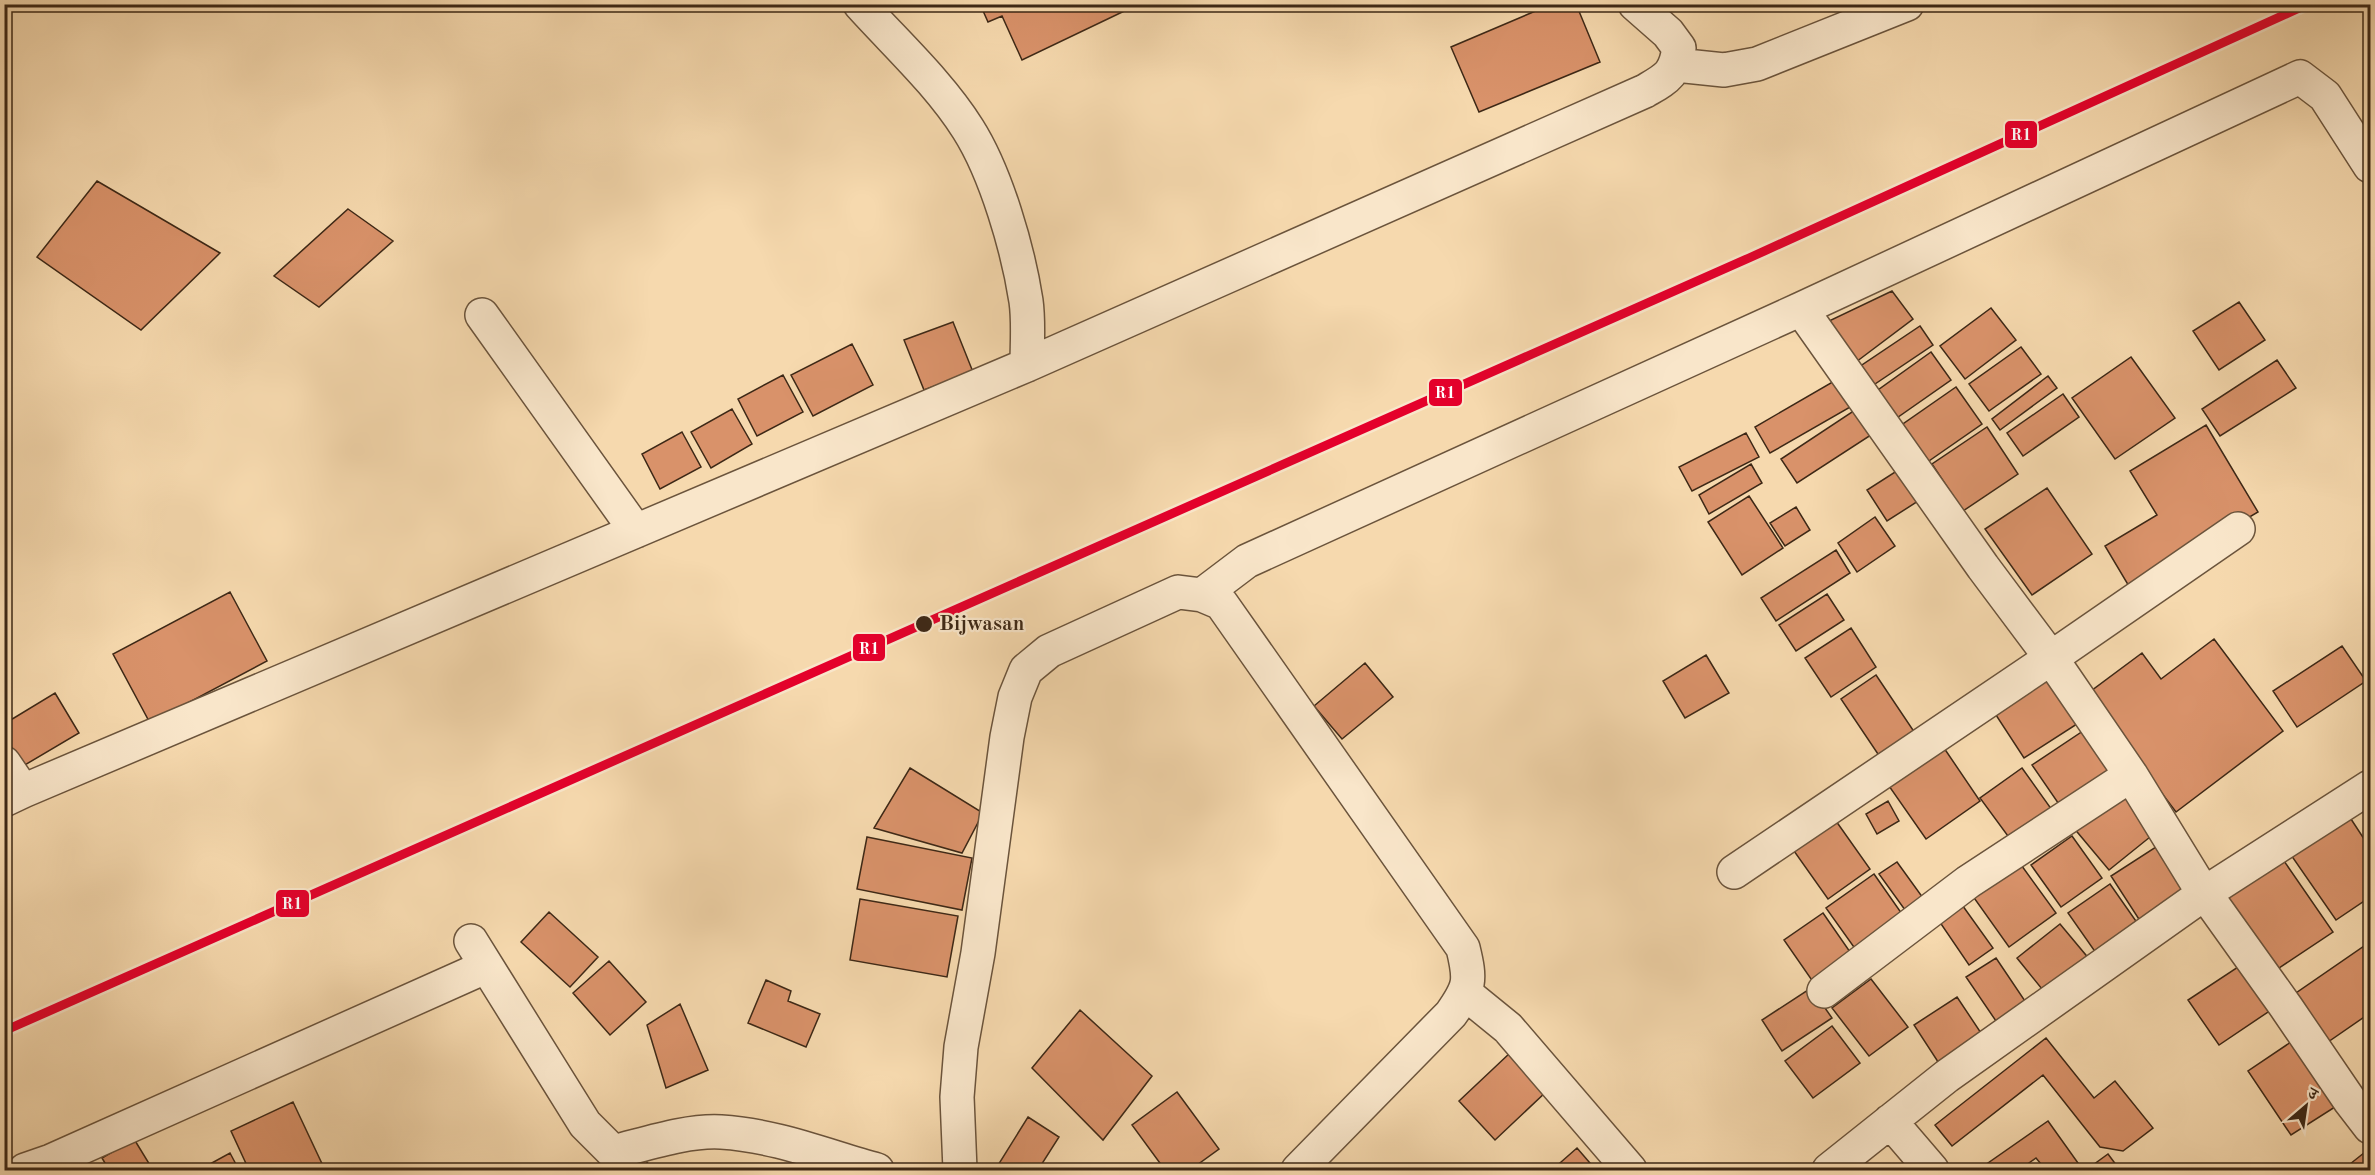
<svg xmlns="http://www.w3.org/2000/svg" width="2375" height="1175" font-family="'Old Standard TT','Noto Serif Devanagari',serif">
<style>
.building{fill:#d9926a;stroke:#3d2816;stroke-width:1.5}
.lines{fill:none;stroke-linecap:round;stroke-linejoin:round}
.minor-casing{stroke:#6b543c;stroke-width:36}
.minor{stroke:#f9e6ca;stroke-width:33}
.rail-1-casing{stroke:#f9e6ca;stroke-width:14}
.rail-1{stroke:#e4002b;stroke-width:9}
.stop-dot{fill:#3d2816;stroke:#f9e6ca;stroke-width:2}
.labels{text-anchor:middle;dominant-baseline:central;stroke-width:4.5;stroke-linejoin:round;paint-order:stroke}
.stop-label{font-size:21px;font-weight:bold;fill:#3d2816;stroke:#f9e6ca;text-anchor:start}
.line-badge{stroke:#f9e6ca;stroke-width:2}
.badge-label{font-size:16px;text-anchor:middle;font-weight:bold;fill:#fff}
</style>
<rect width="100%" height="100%" fill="#f6d9ae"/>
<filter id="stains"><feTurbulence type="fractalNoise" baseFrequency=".00333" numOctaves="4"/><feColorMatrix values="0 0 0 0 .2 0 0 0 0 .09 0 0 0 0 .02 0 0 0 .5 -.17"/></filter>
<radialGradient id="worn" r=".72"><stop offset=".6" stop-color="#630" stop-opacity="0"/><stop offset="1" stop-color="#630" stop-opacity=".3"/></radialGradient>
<path class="building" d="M 980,4 L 1139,4 L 1022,60 L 1002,16 L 988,22 Z
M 1552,4 L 1576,4 L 1600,62 L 1479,112 L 1451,47 Z
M 97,181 L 220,253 L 141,330 L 37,257 Z
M 348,209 L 393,241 L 319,307 L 274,276 Z
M 1892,291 L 1913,319 L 1856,362 L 1829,321 Z
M 2239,302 L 2265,340 L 2219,370 L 2193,331 Z
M 1991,308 L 2016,340 L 1965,379 L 1940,346 Z
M 953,322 L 973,372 L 924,390 L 904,340 Z
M 1920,326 L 1933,345 L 1869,388 L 1856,369 Z
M 852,344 L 873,385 L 813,416 L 791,375 Z
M 2021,347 L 2041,374 L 1989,411 L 1969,384 Z
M 1931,352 L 1951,380 L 1891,422 L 1871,395 Z
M 2131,357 L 2175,418 L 2115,459 L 2072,398 Z
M 2277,360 L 2296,388 L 2220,436 L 2202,409 Z
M 783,375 L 803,412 L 757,436 L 738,399 Z
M 2048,376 L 2057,388 L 2000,430 L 1992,419 Z
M 1836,380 L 1852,406 L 1770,453 L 1755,427 Z
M 1956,387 L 1982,424 L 1926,463 L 1900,426 Z
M 2063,394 L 2079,417 L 2023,456 L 2007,433 Z
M 1858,408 L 1874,433 L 1797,483 L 1781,459 Z
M 732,409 L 752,444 L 711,468 L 691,432 Z
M 2206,425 L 2258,512 L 2130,588 L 2105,546 L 2157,515 L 2130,471 Z
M 1987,427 L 2018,474 L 1963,511 L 1932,464 Z
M 682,432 L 701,467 L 660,489 L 642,454 Z
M 1746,433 L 1759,457 L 1692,491 L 1679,467 Z
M 1751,464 L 1762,483 L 1709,514 L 1699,495 Z
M 1906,465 L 1926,496 L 1887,521 L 1867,490 Z
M 2047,488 L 2092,554 L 2032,595 L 1985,529 Z
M 1749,496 L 1783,548 L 1742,575 L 1708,522 Z
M 1796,507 L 1810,530 L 1785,546 L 1770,523 Z
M 1875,517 L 1895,546 L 1857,572 L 1838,543 Z
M 1836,550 L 1850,573 L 1776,621 L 1761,598 Z
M 230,592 L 267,661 L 150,723 L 113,654 Z
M 1827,594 L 1844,620 L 1796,651 L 1779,625 Z
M 1851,628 L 1876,667 L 1831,697 L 1805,658 Z
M 2214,639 L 2283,731 L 2176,812 L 2087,694 L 2142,653 L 2161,679 Z
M 2342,646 L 2366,681 L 2297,727 L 2273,691 Z
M 1706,655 L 1729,693 L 1685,718 L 1663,681 Z
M 1365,663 L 1393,697 L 1342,739 L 1314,706 Z
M 1876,675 L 1919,739 L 1884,763 L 1841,699 Z
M 2048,678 L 2077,724 L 2024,758 L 1994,712 Z
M 55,693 L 79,733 L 18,769 L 4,747 L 4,724 Z
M 2086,729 L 2118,777 L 2065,813 L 2032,765 Z
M 1944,748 L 1980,801 L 1926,839 L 1889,786 Z
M 910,768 L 983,813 L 962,853 L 874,828 Z
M 2022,768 L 2057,817 L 2016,847 L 1980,798 Z
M 2120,789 L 2155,833 L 2109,870 L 2073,827 Z
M 1888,801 L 1899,821 L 1877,834 L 1866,814 Z
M 2349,816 L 2370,848 L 2370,897 L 2336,920 L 2291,855 Z
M 1836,821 L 1870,869 L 1828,899 L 1794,851 Z
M 2072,836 L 2102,878 L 2061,907 L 2031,865 Z
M 867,837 L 972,858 L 962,910 L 857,889 Z
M 2159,845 L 2193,895 L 2144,927 L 2111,876 Z
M 2282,858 L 2333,932 L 2276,970 L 2226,897 Z
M 1897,862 L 1931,909 L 1913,921 L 1879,874 Z
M 2019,862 L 2056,913 L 2009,947 L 1972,895 Z
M 1874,874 L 1909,924 L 1861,957 L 1826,908 Z
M 2110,884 L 2145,934 L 2103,963 L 2068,913 Z
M 860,899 L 958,916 L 947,977 L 850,960 Z
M 1960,902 L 1993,948 L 1969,965 L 1937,918 Z
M 549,912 L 598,957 L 570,987 L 521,942 Z
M 1823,913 L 1857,962 L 1818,989 L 1784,940 Z
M 2060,924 L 2090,960 L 2046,994 L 2017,958 Z
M 2370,942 L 2370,1013 L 2328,1042 L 2296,993 Z
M 1996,958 L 2025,1001 L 1996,1021 L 1966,977 Z
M 609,961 L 646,1002 L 610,1035 L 573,993 Z
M 2244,963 L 2274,1008 L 2219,1045 L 2188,1000 Z
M 1871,979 L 1908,1027 L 1869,1056 L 1832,1008 Z
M 766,980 L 791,991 L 788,1001 L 820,1014 L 806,1047 L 748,1023 Z
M 1811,988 L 1832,1018 L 1782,1051 L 1762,1020 Z
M 1957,997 L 1985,1039 L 1942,1068 L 1914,1025 Z
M 680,1004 L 708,1070 L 666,1088 L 647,1025 Z
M 1080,1010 L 1152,1076 L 1103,1140 L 1032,1068 Z
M 1832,1026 L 1860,1063 L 1813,1098 L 1785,1061 Z
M 2046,1038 L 2094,1098 L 2115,1081 L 2153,1128 L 2123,1151 L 2100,1147 L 2043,1075 L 1952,1146 L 1935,1125 Z
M 2291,1042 L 2335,1107 L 2291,1135 L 2248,1071 Z
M 1511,1052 L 1548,1090 L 1495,1140 L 1459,1101 Z
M 1177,1092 L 1219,1149 L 1190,1170 L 1165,1170 L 1132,1125 Z
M 293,1102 L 324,1168 L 320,1170 L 249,1170 L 231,1131 Z
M 1028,1117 L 1059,1137 L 1038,1170 L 995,1170 Z
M 2048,1121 L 2083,1170 L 2046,1170 L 2036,1158 L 2019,1170 L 1978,1170 Z
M 134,1139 L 153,1170 L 109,1170 L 102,1158 Z
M 1577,1148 L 1596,1170 L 1552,1170 Z
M 2369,1149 L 2370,1170 L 2355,1170 L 2350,1164 Z
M 230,1153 L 239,1170 L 199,1170 Z
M 2108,1154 L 2120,1170 L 2086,1170 Z
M 643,1157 L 653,1170 L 625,1170 Z"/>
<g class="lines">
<defs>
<path id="minor" d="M 860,4 C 896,44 939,83 968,129 C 996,173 1018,249 1026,301 C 1029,322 1027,345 1027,365
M 1676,65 L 1724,70 L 1757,64 L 1907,4
M 1801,309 L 1983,567 L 2051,658 L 2131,775 L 2196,881 L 2286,1007 L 2350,1101 L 2370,1127
M 482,315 L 636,531
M 1202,595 L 1247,561 L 1801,309 L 2300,77 L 2325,96 L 2370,166
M 4,763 L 23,791 L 4,800
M 23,791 L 1027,365 L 1645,91 C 1667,78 1675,75 1679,48 L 1668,33 L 1635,4
M 1734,872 L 2051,658 L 2238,529
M 471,941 L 585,1124 L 613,1152 C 646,1144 687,1130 721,1132 C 774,1135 826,1156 877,1170
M 1824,991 L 1968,882 L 2131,775
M 1465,993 L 1508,1028 L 1630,1170
M 1890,1121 L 1932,1170
M 25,1170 L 51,1161 L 485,967
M 960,1170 L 957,1097 L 961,1047 L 978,953 L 1007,737 L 1015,697 L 1026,670 L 1049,651 L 1178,592 L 1202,595 L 1221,603 L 1463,948 C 1471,981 1470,987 1451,1014 L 1298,1170
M 1829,1170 L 1947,1076 L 2205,893 L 2370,787"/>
</defs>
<use href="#minor" class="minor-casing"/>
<use href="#minor" class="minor"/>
<defs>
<path id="rail-1" d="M 4,1031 L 1749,258 L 2308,4"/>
</defs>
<use href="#rail-1" class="rail-1-casing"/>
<use href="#rail-1" class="rail-1"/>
</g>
<circle class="stop-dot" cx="924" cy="624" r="9"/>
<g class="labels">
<g class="stop-label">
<text x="939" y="624">Bijwasan</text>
</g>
</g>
<g class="line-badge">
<rect x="2004" y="120" width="34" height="29" rx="6" fill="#e4002b"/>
<rect x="1428" y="378" width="35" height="29" rx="6" fill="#e4002b"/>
<rect x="852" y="633" width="34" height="29" rx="6" fill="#e4002b"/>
<rect x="275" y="889" width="35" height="29" rx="6" fill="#e4002b"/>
</g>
<g class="badge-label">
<text x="2021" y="140">R1</text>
<text x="1445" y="398">R1</text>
<text x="869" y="654">R1</text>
<text x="292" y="909">R1</text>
</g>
<rect width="2375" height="1175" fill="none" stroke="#f6d9ae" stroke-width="24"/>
<rect x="6" y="6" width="2363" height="1163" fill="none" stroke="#3d2816" stroke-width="3"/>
<rect x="12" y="12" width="2351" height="1151" fill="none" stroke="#3d2816" stroke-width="1.5"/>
<g transform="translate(2306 1106) rotate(29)" stroke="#f9e6ca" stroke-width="4.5" paint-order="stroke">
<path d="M0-4.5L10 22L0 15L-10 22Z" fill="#3d2816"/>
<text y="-9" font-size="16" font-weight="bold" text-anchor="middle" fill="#3d2816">उ</text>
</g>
<rect width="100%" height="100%" filter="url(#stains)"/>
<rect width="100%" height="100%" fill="url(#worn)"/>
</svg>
